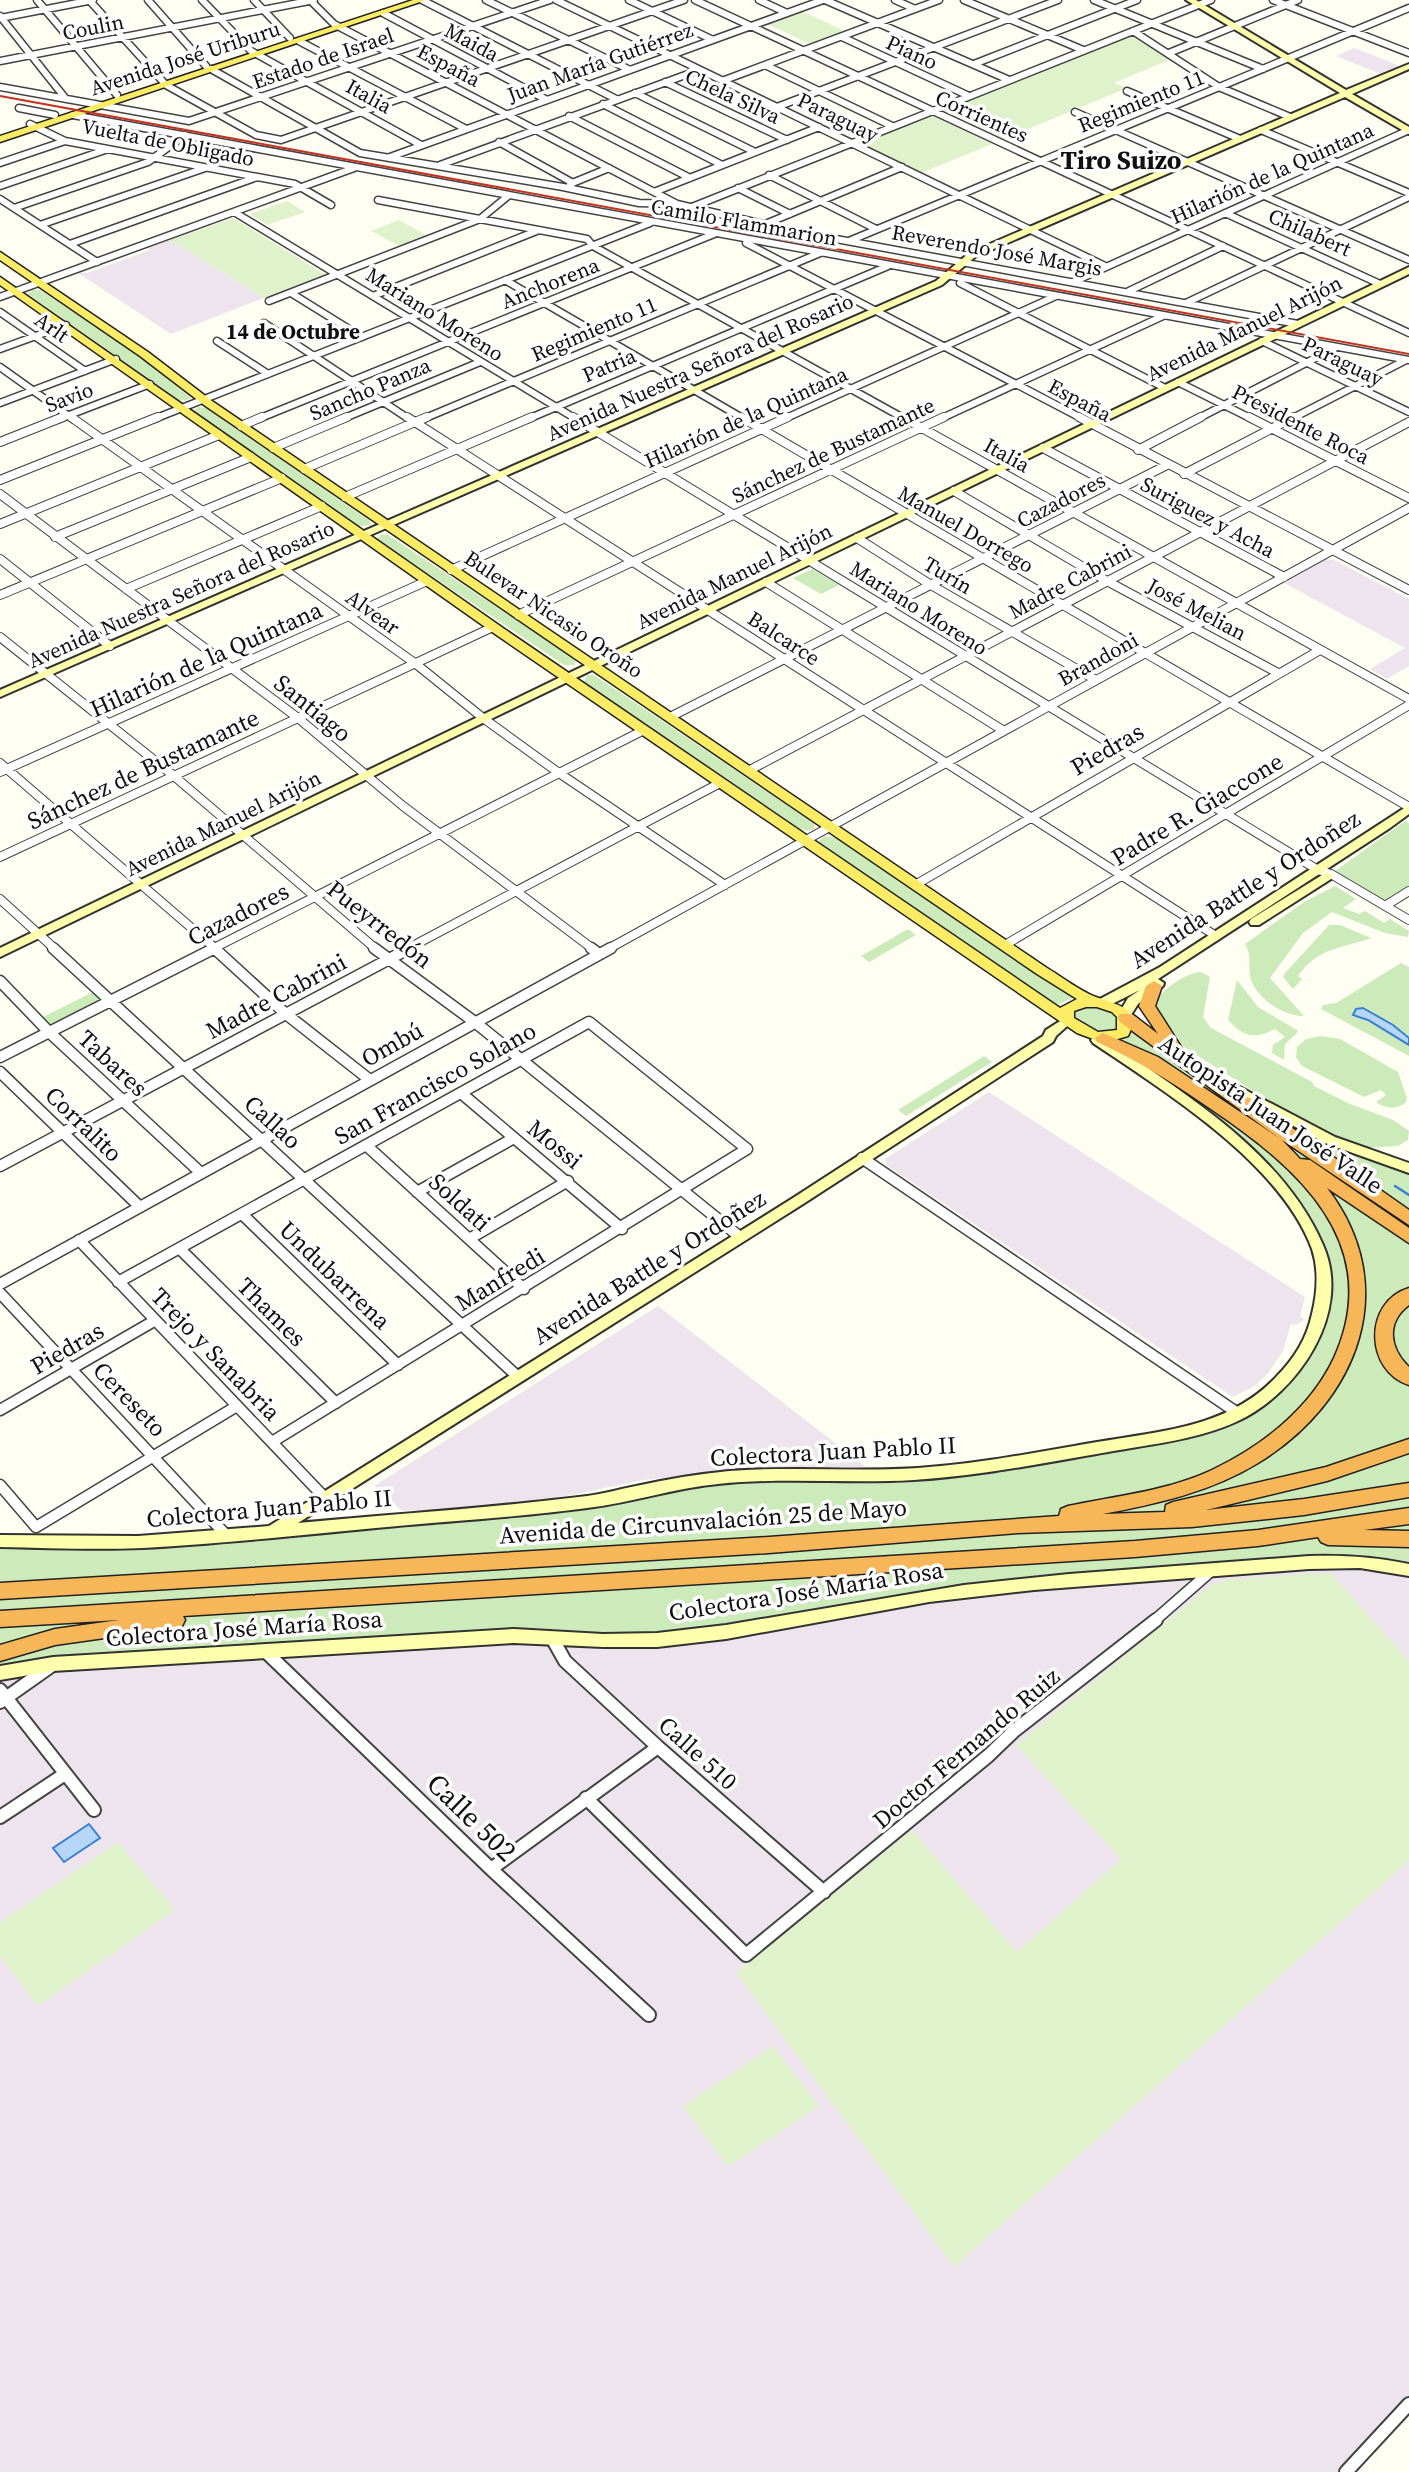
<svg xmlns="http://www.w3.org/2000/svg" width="1409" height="2472" font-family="'Source Serif 4',serif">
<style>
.industrial{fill:#eee4ee}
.green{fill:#cdebba}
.pitch{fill:#e0f2cc}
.water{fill:#b6d6f8;stroke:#3b80d0;stroke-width:2}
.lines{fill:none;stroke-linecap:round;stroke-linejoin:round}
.stream{stroke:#3b80d0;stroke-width:2.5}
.street-far3-casing{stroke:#434343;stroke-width:9}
.street-far2-casing{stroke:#434343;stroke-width:10}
.street-far1-casing{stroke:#434343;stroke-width:13}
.street-casing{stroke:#434343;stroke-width:16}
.secondary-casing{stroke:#323232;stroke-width:4}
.primary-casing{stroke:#212121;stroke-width:3}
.highway-casing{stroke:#212121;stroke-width:3}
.street-far3{stroke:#fff;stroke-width:6}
.street-far2{stroke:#fff;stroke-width:8}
.street-far1{stroke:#fff;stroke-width:10}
.street{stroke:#fff;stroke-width:12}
.secondary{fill:#fdffad;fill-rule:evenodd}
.primary{fill:#fbec66;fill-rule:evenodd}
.highway{fill:#f7b758;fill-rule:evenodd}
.rail{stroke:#c43223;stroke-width:2}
.labels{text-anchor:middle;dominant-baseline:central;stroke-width:7;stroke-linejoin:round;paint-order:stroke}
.far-street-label{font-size:21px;fill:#101010;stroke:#fff}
.far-neighbourhood-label{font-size:21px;font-weight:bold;fill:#101010;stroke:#fff}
.street-label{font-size:24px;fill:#101010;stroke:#fff}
.far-district-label{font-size:26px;font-weight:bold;fill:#101010;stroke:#fff}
.near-street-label{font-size:28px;fill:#101010;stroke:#fff}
</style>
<rect width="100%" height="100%" fill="#fffef2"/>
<path class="industrial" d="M 1354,48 L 1388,61 L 1399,66 L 1381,74 L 1336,56 Z
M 170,240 L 264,298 L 171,334 L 78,273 L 87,273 L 150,250 L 148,248 Z
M 1326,559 L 1334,560 L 1409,599 L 1409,666 L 1387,679 L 1370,669 L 1405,648 L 1284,583 Z
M 989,1092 L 1305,1297 L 1300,1317 L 1305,1319 L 1296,1325 L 1291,1324 L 1283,1351 L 1269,1372 L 1255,1386 L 1233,1397 L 886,1165 L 885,1159 Z
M 658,1306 L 866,1467 L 763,1467 L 643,1480 L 572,1495 L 507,1504 L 402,1511 L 374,1486 Z
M 1329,1561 L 1409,1570 L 1409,2404 L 1346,2472 L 0,2472 L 0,1673 Z"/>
<path class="green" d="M 33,290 L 40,290 L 140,356 L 191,398 L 186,401 L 179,400 L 28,294 Z
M 198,407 L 206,408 L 370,521 L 371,525 L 359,526 L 192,413 Z
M 381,534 L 388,535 L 575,659 L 575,665 L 564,665 L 377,539 Z
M 812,569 L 839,585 L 821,594 L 793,578 Z
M 587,675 L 594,675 L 815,824 L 814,829 L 808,831 L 800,829 L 584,682 Z
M 1405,821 L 1409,823 L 1409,891 L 1386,906 L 1331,874 Z
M 824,836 L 837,838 L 1058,989 L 1074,997 L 1055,1006 L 822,845 L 819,841 Z
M 1335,886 L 1356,899 L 1343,908 L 1359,914 L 1365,911 L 1384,923 L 1390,919 L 1409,931 L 1408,937 L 1385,933 L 1332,912 L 1303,933 L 1270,978 L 1304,1016 C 1284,1017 1254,997 1250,976 C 1248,963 1252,956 1245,944 L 1304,902 Z
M 1329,925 L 1340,925 L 1371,938 C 1341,949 1318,947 1298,976 L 1302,979 L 1293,989 L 1283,977 L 1285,973 Z
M 908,929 L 916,935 L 869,962 L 861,956 Z
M 1401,963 L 1409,967 L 1409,1056 L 1321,1009 L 1323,1005 L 1336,1003 Z
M 1201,972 L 1210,977 L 1203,1017 L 1211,1028 L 1312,1082 L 1314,1086 L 1350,1104 L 1393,1120 L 1409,1131 L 1408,1140 L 1398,1146 L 1362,1148 L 1329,1135 L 1286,1112 L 1184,1047 L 1154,1004 C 1161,990 1185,973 1201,972 Z
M 1237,980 L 1258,1007 L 1297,1030 L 1298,1032 L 1285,1044 L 1284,1060 L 1272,1053 L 1273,1045 L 1285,1037 L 1275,1029 C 1254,1039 1245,1038 1228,1020 Z
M 95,991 L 107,1001 L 50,1029 L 39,1019 Z
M 1097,1001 L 1178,1057 L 1301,1125 L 1409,1168 L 1409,1570 L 1381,1563 L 1054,1580 L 657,1640 L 514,1636 L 0,1673 L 0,1541 L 138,1542 L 591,1502 L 717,1478 L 916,1474 L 1200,1430 L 1272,1392 L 1315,1331 L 1323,1274 L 1308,1225 L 1234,1140 L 1066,1013 Z
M 1320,1036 L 1340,1039 L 1398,1072 L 1407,1098 L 1406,1102 C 1397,1110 1386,1109 1376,1102 L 1386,1095 L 1381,1090 L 1364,1097 L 1302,1066 L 1296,1057 L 1297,1047 L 1306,1039 Z
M 984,1056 L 992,1062 L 906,1116 L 898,1110 Z"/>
<path class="pitch" d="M 801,11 L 847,32 L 810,44 L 767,24 Z
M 1130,34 L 1171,59 L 1114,83 L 1127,88 L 999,141 L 941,114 L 941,110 Z
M 927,116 L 933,116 L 992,144 L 921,173 L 862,145 L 862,142 Z
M 287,201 L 305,212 L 267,225 L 250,214 Z
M 233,218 L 326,275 L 264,298 L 170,240 Z
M 399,220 L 430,237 L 403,248 L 371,231 Z
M 1308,1571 L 1312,1574 L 1331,1573 L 1409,1661 L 1409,1861 L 954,2267 L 736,1973 L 912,1830 L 1017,1952 L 1121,1859 L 1016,1745 L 1213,1583 L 1220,1583 L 1220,1580 L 1304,1574 Z
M 118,1842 L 175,1910 L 38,2006 L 0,1956 L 0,1922 Z
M 773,2046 L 819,2106 L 728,2167 L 683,2106 Z"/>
<path class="water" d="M 1363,1008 L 1393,1025 L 1409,1038 L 1409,1045 L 1368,1020 L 1353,1015 L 1356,1009 Z
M 89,1824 L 100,1838 L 64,1862 L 53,1848 Z"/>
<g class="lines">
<path class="stream" d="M 1395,1186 L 1409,1195"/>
<defs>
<path id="street-far3" d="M 37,0 L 117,95
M 89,0 L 166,85 L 256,135 L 281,140 L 684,0
M 148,0 L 206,66
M 202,0 L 251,51 L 421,145
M 254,0 L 290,38
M 310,0 L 334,24 L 677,204 L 798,232 L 1298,324
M 422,0 L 616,99
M 486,0 L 630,70
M 556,0 L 1105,266
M 629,0 L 713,40
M 695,0 L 1409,333
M 759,0 L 787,13
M 825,0 L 1009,80
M 895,0 L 915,9
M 964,0 L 1083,50
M 1094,0 L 1263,69
M 1273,0 L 1409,53
M 383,13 L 547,100
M 0,16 L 66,99
M 0,18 L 93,0
M 1133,31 L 1219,87 L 1290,117
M 842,37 L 969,96
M 299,41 L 466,129
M 1169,53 L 1298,0
M 0,61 L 314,0
M 974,64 L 1137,0
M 765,65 L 892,126
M 211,69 L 360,153 L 563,187 L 639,203 L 677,204
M 722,81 L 939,0
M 665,82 L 787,140
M 0,87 L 189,121 L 550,0
M 1127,91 L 1240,139
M 635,93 L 755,152
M 603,104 L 722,165
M 777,107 L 1058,0
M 19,108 L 55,115
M 1075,112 L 1409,260
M 73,115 L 1409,360
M 569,116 L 690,178
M 30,124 L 65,141 L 295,184 L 331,205
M 1261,130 L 1409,193
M 499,142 L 573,183
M 390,157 L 823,0
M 0,163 L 65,141
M 440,165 L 699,70
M 769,175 L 876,229
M 570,184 L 609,168
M 0,186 L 108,149
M 738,188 L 790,214
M 654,192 L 819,127
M 0,199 L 97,262
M 378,200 L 587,239 L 593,246 L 905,419
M 692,207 L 1211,0
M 14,208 L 148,162 L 185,135
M 234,212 L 576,419
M 1225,213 L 1380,284
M 40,225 L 205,168
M 763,225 L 902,167
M 849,241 L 1409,8
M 746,243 L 1083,419
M 70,244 L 257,177
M 505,280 L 744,419
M 1073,282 L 1409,130
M 960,283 L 1165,388
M 1129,291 L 1223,246
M 291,293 L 362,337
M 373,296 L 539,230
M 0,297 L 354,168
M 269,301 L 480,219 L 508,196
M 1188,302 L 1409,197
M 0,312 L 85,371
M 264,323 L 409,419
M 217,341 L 268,374
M 1262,341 L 1409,412
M 0,349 L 66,325
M 0,367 L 73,419
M 1178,382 L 1252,419
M 0,403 L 116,359
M 59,419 L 150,384
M 154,419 L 650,223
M 258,419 L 714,234
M 342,419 L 480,362
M 423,419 L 820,253
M 528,419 L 888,266
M 784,419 L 1056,296
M 940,419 L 1163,316
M 1197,419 L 1335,348
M 1291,419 L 1406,360"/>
<path id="street-far2" d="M 71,417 L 416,664 L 483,718 L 559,773 L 725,885
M 407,417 L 1216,936
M 573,417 L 1318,870 L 1331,874 L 1409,920
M 741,417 L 1409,807
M 902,417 L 1409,699
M 1079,417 L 1409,590
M 1249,417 L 1409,498
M 241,426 L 262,417
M 0,442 L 63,417
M 273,448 L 347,417
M 1043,448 L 1284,577
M 1138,450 L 1201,417
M 304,469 L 427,417
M 1184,474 L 1294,417
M 0,480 L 158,417
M 954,491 L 1107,581 L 1278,673
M 0,494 L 298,718 L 403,806 L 593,949
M 345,497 L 532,417
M 0,524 L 219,435
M 55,537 L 251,457
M 857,538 L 931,585 L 1096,680
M 0,559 L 110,646
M 451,570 L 788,417
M 766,582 L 1004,731
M 126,589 L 322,506
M 0,595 L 282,478
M 518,615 L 944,417
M 0,637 L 174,776 L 376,949
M 670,717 L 1167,465
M 0,763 L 216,949
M 748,771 L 1409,422
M 0,772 L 427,581
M 0,857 L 493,627
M 915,885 L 1320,650
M 0,899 L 55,949
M 1385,906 L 1409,891
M 1005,945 L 1409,705
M 212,949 L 644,730
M 407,949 L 720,783
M 608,949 L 1409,508"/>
<path id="street-far1" d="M 53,948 L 517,1376
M 214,948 L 286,1014 L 370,1080
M 374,948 L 476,1023 L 740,1237
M 591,948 L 599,954
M 0,981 L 49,1032 L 201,1173
M 0,1057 L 215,948
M 0,1072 L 139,1206
M 461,1093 L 622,1229
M 367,1146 L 524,1289
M 862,1158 L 1239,1414
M 0,1166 L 410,948
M 417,1192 L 514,1138
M 243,1215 L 398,1365
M 469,1239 L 568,1181
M 79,1240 L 324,1497
M 180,1249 L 336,1403
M 118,1282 L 589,1022 L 747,1149 L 272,1442
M 0,1284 L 611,948
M 0,1293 L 227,1536
M 0,1410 L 154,1321
M 0,1485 L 36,1527
M 36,1527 L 237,1406
M 1154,1621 L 1211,1571"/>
<path id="street" d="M 552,1638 L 565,1661 L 658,1747 L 824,1892
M 265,1651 L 491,1869 L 649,2015
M 0,1690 L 94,1810
M 0,1702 L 51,1666
M 586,1798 L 746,1955 L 988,1756 L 1014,1731 L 1156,1620
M 0,1817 L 65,1774
M 491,1869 L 658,1747
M 1346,2472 L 1409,2404"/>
<path id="secondary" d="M 1186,0 L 1196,0 L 1346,90 L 1409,64 L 1409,69 L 1352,94 L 1409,127 L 1409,134 L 1345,97 L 975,257 L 942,285 L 0,697 L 0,690 L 936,281 L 969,253 L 1340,93 Z
M 1409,267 L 1409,274 L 0,957 L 0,948 Z
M 1409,805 L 1409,814 L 1390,828 L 1158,979 L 1164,983 L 1163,986 L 1138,1004 L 1129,1018 L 1124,1019 L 1118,1015 L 1128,998 L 1140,990 L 1108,1006 L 1098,1006 L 1097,1003 L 1098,1000 L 1160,967 Z
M 1327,872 L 1333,876 L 1331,879 L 1259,925 L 1251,925 L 1249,922 L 1251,919 Z
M 1068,1016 L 1074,1020 L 1056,1036 L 1053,1042 L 803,1204 L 298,1523 C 394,1514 491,1508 587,1496 C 603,1494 620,1489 636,1486 C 667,1479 698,1474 729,1471 C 792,1466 855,1472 918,1468 C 978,1464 1038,1452 1097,1442 C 1162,1431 1230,1427 1277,1376 C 1294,1359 1307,1338 1312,1314 C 1317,1294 1319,1270 1312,1249 C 1280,1163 1167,1093 1093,1043 L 1091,1040 L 1093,1037 L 1098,1036 C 1119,1045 1138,1061 1158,1075 C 1222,1119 1291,1171 1323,1245 C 1353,1312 1298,1393 1238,1421 C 1197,1440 1152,1444 1108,1452 C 1044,1463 980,1476 914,1480 C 849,1484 784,1477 718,1484 C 674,1488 631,1503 587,1508 C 528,1516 468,1520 409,1525 C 321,1533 232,1543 143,1548 C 95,1550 47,1548 0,1547 L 0,1535 L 138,1536 L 269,1526 L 793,1198 L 1043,1036 L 1046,1030 Z
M 1217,1075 L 1335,1137 L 1409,1163 L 1409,1173 L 1325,1143 L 1212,1082 L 1210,1079 Z
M 1309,1556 C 1344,1555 1376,1557 1409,1564 L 1409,1576 L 1360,1568 L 1309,1569 L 1034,1590 L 929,1602 L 726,1639 L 657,1647 L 603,1647 L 514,1643 L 53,1671 L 0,1680 L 0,1666 L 53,1657 L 514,1629 L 603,1634 L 657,1633 L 726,1625 L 964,1585 L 1069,1574 Z"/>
<path id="primary" d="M 413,0 L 426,0 L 0,142 L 0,136 Z
M 0,252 L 148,352 L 212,401 L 1047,968 C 1062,977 1080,991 1096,997 C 1116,1005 1143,1007 1128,1036 L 1104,1043 L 1077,1033 L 495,634 L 0,285 L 0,277 L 503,628 L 1060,1008 L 1077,999 L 1037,974 L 204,405 L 140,356 L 0,260 ZM 1097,1007 L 1112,1012 L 1117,1017 L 1117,1030 L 1098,1032 L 1074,1018 L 1074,1011 L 1086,1007 Z"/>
<path id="highway" d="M 1154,981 L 1162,986 L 1155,1006 L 1185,1053 L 1409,1210 L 1409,1225 L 1282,1140 L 1300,1159 L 1310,1160 L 1409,1228 L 1409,1243 L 1327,1188 C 1403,1287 1358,1402 1258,1463 C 1211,1492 1156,1504 1103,1514 L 1165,1512 L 1166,1505 L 1173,1502 L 1326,1467 L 1409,1439 L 1409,1453 L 1327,1481 L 1206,1510 L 1304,1499 L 1409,1483 L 1409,1497 L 1304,1515 L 1192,1527 L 1018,1533 L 769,1553 L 0,1599 L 0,1583 L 769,1537 L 1059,1516 L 1061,1509 L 1068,1506 C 1116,1496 1167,1491 1212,1470 C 1262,1446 1310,1409 1334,1358 C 1386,1243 1297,1167 1211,1109 C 1172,1082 1140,1062 1097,1042 L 1095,1038 L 1103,1033 L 1158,1057 L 1279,1138 L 1120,1022 L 1118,1018 L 1120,1014 L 1132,1014 L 1158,1034 L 1139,1006 L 1146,986 Z
M 1409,1288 L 1409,1305 C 1386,1322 1389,1348 1409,1367 L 1409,1385 C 1365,1371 1363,1302 1409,1288 Z
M 1409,1508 L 1409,1524 L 1364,1530 L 1409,1531 L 1409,1547 L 1328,1545 L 1321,1542 L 1318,1537 L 1258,1546 L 1135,1557 L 183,1616 L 185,1620 L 182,1626 L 175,1628 L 55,1645 L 0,1661 L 0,1645 L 55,1629 L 119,1620 L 0,1627 L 0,1611 L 1135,1541 L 1258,1530 Z"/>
</defs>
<use href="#street-far3" class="street-far3-casing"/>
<use href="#street-far2" class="street-far2-casing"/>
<use href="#street-far1" class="street-far1-casing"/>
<use href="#street" class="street-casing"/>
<use href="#secondary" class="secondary-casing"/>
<use href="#primary" class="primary-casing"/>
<use href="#highway" class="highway-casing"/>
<use href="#street-far3" class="street-far3"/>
<use href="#street-far2" class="street-far2"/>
<use href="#street-far1" class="street-far1"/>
<use href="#street" class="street"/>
<use href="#secondary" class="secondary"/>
<use href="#primary" class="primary"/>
<use href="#highway" class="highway"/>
<path class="rail" d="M 0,96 L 1409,354"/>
</g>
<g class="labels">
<g class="far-street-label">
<text transform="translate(93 27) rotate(-11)">Coulin</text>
<text transform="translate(472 42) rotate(28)">Maida</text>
<text transform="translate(912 52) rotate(25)">Piano</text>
<text transform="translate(185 58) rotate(-18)">Avenida José Uriburu</text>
<text transform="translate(323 58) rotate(-19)">Estado de Israel</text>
<text transform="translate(600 62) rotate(-20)">Juan María Gutiérrez</text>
<text transform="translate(449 65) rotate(28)">España</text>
<text transform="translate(369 96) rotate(29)">Italia</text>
<text transform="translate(733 96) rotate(25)">Chela Silva</text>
<text transform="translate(1141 101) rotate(-22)">Regimiento 11</text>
<text transform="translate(982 116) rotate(24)">Corrientes</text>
<text transform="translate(838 117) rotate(26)">Paraguay</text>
<text transform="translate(168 142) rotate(11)">Vuelta de Obligado</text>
<text transform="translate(1272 173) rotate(-24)">Hilarión de la Quintana</text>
<text transform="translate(744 222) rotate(10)">Camilo Flammarion</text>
<text transform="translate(1310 232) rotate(24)">Chilabert</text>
<text transform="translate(997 250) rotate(10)">Reverendo José Margis</text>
<text transform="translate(550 283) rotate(-22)">Anchorena</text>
<text transform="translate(435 314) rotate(32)">Mariano Moreno</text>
<text transform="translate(52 327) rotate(35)">Arlt</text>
<text transform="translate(1244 328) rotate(-26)">Avenida Manuel Arijón</text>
<text transform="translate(594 329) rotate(-23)">Regimiento 11</text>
<text transform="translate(1343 361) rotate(26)">Paraguay</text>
<text transform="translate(609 365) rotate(-23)">Patria</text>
<text transform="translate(700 367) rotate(-24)">Avenida Nuestra Señora del Rosario</text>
<text transform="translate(370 389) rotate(-23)">Sancho Panza</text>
<text transform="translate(69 397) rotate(-21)">Savio</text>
<text transform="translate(1080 400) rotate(28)">España</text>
<text transform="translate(746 417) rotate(-24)">Hilarión de la Quintana</text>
<text transform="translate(1301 424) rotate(27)">Presidente Roca</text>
<text transform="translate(833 450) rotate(-25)">Sánchez de Bustamante</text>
<text transform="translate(1007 455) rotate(29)">Italia</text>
<text transform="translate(1061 500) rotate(-27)">Cazadores</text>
<text transform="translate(1208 517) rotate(28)">Suriguez y Acha</text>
<text transform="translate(966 529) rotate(30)">Manuel Dorrego</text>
<text transform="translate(948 575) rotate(31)">Turín</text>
<text transform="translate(734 576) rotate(-26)">Avenida Manuel Arijón</text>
<text transform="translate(1070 581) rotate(-28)">Madre Cabrini</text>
<text transform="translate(181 594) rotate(-24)">Avenida Nuestra Señora del Rosario</text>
<text transform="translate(919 608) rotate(32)">Mariano Moreno</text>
<text transform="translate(1197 609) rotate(28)">José Melian</text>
<text transform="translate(373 612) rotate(36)">Alvear</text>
<text transform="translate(554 614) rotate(34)">Bulevar Nicasio Oroño</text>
<text transform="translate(784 638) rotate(33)">Balcarce</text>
<text transform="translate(1098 659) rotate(-29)">Brandoni</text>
<text transform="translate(223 823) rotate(-26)">Avenida Manuel Arijón</text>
</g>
<g class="far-neighbourhood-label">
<text x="293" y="331">14 de Octubre</text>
</g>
<g class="street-label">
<text transform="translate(206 659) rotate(-24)">Hilarión de la Quintana</text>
<text transform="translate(313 708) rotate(39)">Santiago</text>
<text transform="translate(1107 749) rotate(-30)">Piedras</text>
<text transform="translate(143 769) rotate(-25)">Sánchez de Bustamante</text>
<text transform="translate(1197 809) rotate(-31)">Padre R. Giaccone</text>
<text transform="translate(1245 889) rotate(-33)">Avenida Battle y Ordoñez</text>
<text transform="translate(238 914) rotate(-27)">Cazadores</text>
<text transform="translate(380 924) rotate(38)">Pueyrredón</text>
<text transform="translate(276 996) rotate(-28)">Madre Cabrini</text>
<text transform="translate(392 1044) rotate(-29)">Ombú</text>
<text transform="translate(113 1063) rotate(43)">Tabares</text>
<text transform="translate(435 1083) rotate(-29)">San Francisco Solano</text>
<text transform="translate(1271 1114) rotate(34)">Autopista Juan José Valle</text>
<text transform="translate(273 1122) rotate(42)">Callao</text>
<text transform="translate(84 1124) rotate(44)">Corralito</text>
<text transform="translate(555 1144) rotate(39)">Mossi</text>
<text transform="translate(460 1202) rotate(42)">Soldati</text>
<text transform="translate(649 1267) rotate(-32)">Avenida Battle y Ordoñez</text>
<text transform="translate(335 1275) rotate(44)">Undubarrena</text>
<text transform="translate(500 1279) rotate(-31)">Manfredi</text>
<text transform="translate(272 1312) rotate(45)">Thames</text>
<text transform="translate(67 1348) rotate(-30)">Piedras</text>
<text transform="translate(216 1354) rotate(46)">Trejo y Sanabria</text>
<text transform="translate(130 1399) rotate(46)">Cereseto</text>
<text transform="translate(833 1451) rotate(-3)">Colectora Juan Pablo II</text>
<text transform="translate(269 1508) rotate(-5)">Colectora Juan Pablo II</text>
<text transform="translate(703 1521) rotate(-4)">Avenida de Circunvalación 25 de Mayo</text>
<text transform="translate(806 1591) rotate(-9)">Colectora José María Rosa</text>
<text transform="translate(244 1628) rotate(-4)">Colectora José María Rosa</text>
<text transform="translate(966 1748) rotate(-40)">Doctor Fernando Ruiz</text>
<text transform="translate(698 1753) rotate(42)">Calle 510</text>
</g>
<g class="far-district-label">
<text x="1121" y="160">Tiro Suizo</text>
</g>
<g class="near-street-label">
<text transform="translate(472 1817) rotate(44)">Calle 502</text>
</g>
</g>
</svg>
